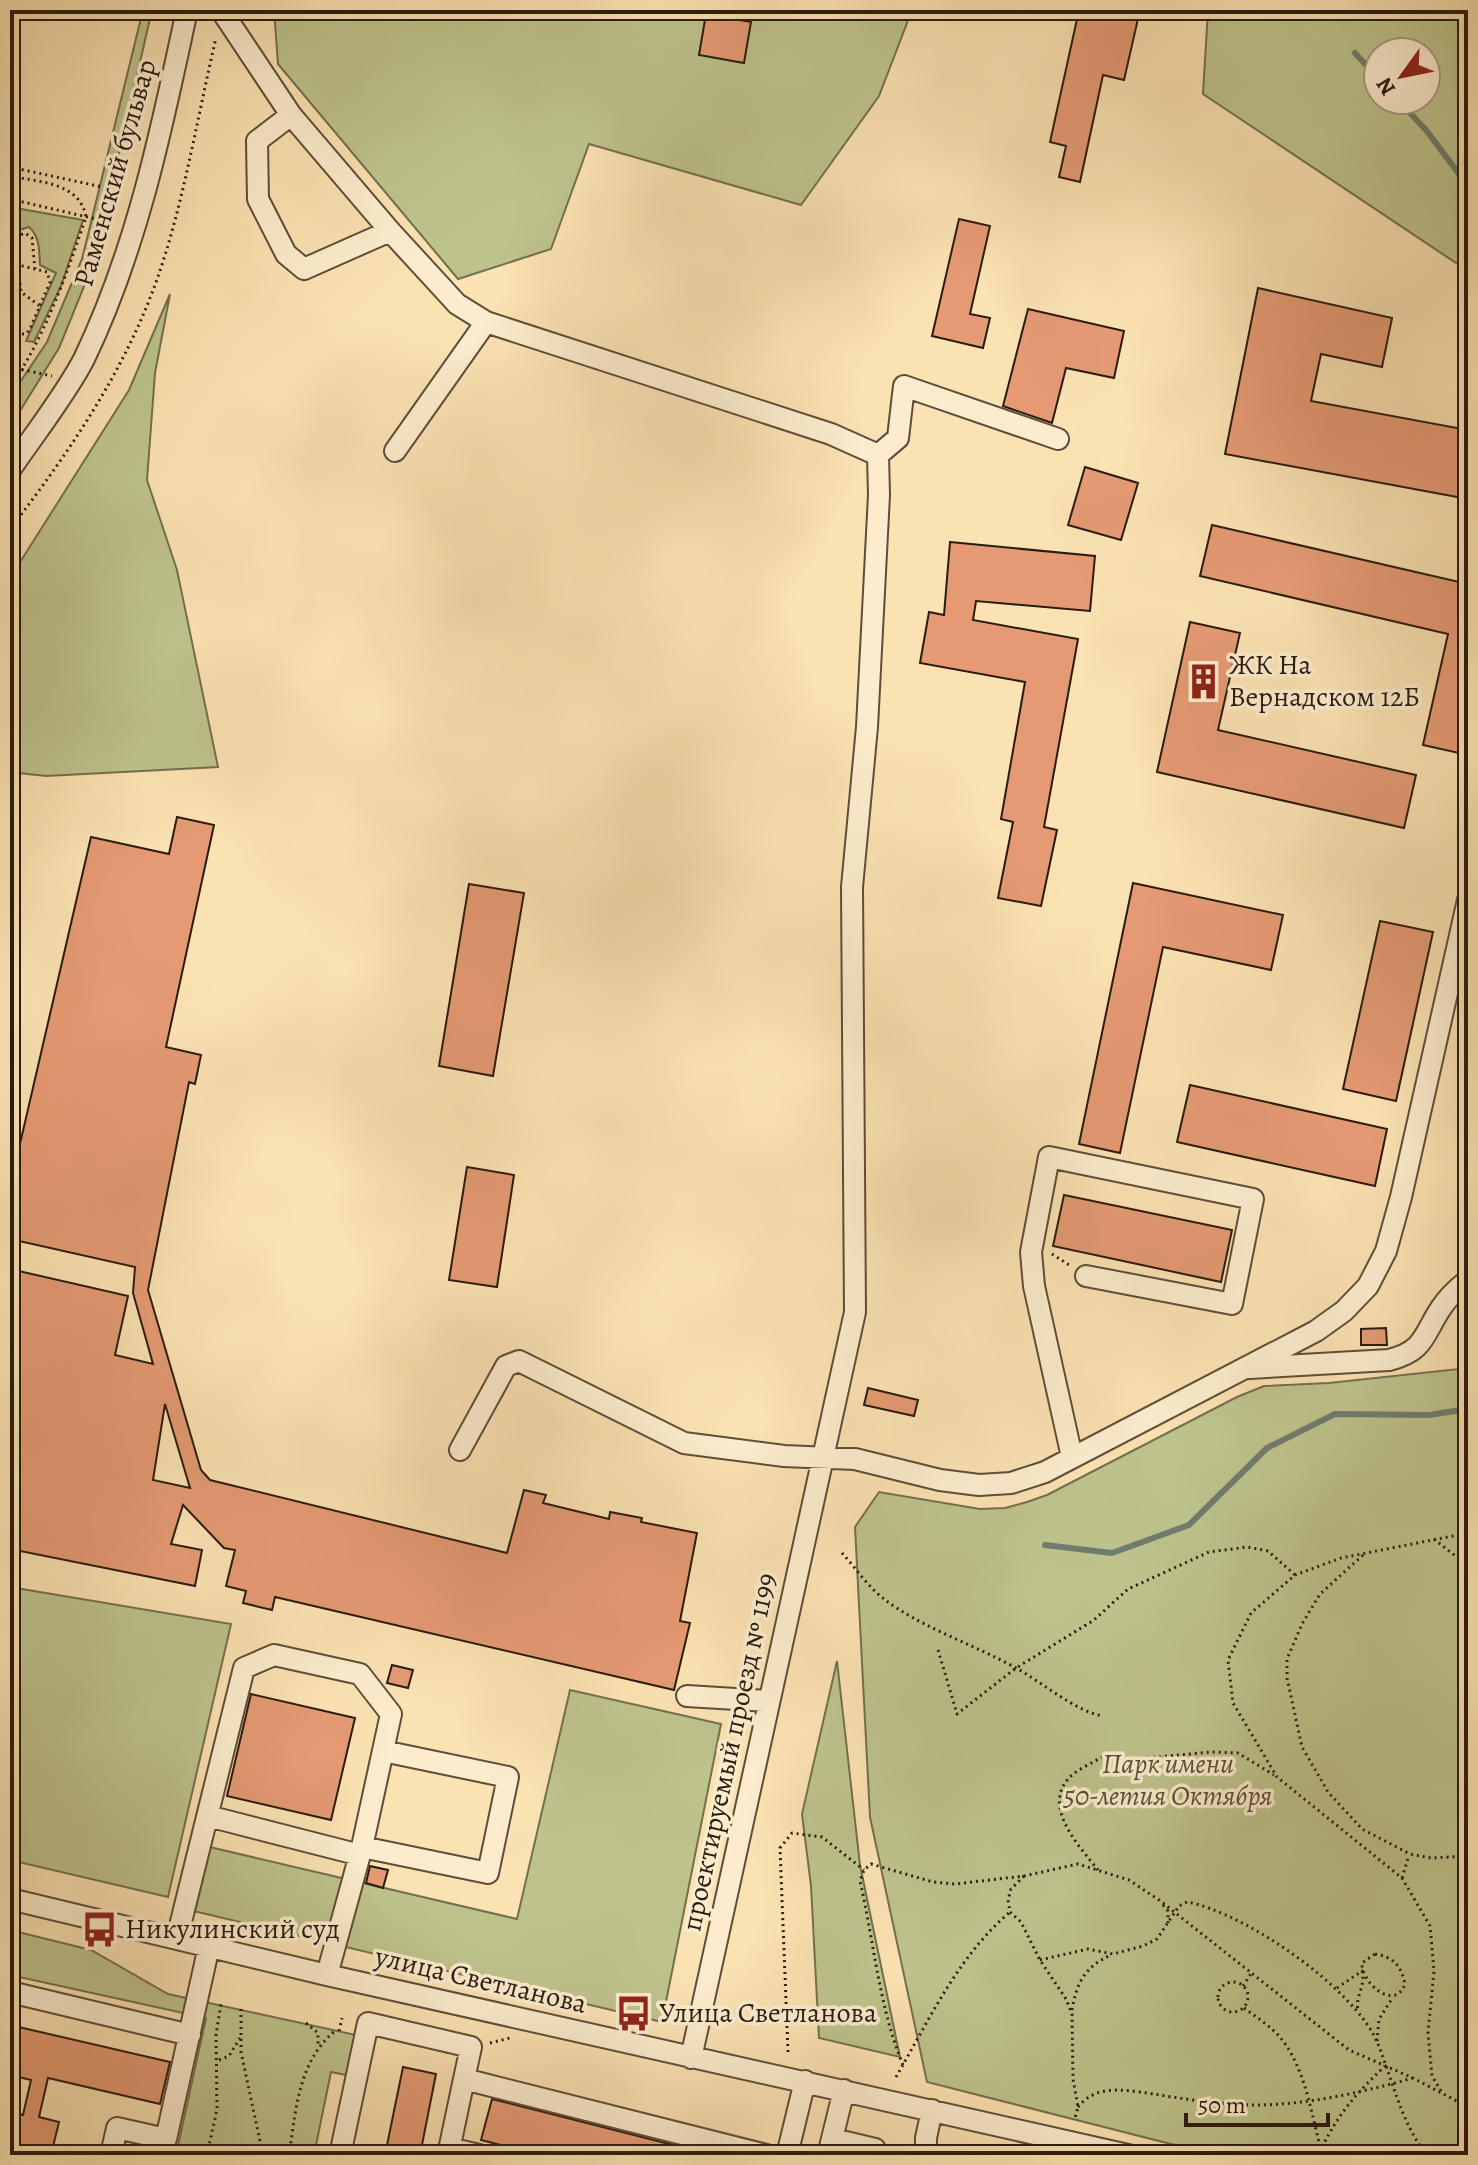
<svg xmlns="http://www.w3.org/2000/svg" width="1478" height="2165" font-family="Alegreya,serif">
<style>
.green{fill:#bec38c;stroke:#746f4e;stroke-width:2;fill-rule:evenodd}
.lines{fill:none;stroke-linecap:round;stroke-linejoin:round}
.stream{stroke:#707c70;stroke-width:6}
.building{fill:#e59a73;stroke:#291b10;stroke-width:2;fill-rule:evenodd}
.minor-casing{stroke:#5e4d38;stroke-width:24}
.path{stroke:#291b10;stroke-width:3;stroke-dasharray:2 4;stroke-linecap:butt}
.minor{stroke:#fceccd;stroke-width:20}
.labels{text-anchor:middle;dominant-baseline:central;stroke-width:7;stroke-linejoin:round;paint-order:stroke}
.street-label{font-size:28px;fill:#291b10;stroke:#fceccd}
.poi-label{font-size:28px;fill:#291b10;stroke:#fceccd;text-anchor:start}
.park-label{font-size:28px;font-style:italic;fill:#564d35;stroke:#fceccd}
</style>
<rect width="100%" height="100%" fill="#fbe2b2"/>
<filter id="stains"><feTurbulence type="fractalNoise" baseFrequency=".0025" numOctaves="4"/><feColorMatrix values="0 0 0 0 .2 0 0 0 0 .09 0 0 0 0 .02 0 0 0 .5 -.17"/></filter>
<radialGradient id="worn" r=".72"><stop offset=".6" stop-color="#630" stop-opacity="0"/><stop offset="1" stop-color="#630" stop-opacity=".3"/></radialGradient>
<path class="green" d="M 143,10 L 152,10 L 94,262 L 59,348 L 10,427 L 10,397 L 47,342 L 82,259 Z
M 274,10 L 912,10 L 879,96 L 801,205 L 589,144 L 551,249 L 458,279 L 278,64 Z
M 1208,10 L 1462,10 L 1468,15 L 1468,271 L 1203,94 ZM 1378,52 L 1426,52 L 1426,100 L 1378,100 Z
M 10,207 L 83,220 L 61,286 L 34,342 L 26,341 L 56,273 L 40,265 C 39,250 40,237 29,227 L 10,233 Z
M 170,294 L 155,373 L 147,480 L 177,570 L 218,767 L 46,776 L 10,772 L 10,578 L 129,390 Z
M 1468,1368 L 1468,2155 L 1214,2155 L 927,2082 L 870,1817 L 855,1527 L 879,1492 L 980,1509 L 1005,1508 L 1027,1502 L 1047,1495 L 1237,1397 L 1264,1386 L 1329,1383 Z
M 10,1587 L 231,1624 L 168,1897 L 10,1860 Z
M 837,1661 L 860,1865 L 900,2057 L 819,2038 L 811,1886 L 802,1814 Z
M 570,1690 L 721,1724 L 662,2022 L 185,1909 L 201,1845 L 517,1919 Z
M 10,1930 L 91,1950 L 168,1994 L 365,2037 L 356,2077 L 331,2072 L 314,2155 L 176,2155 L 206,2018 L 10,1975 Z"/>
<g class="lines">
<path class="stream" d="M 1355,53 L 1378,78
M 1398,100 L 1426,130 L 1468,186
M 1045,1545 L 1112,1553 L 1189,1525 L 1267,1448 L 1335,1414 L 1429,1415 L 1468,1409"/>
</g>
<path class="building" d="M 1079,10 L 1140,10 L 1124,80 L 1103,75 L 1080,182 L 1059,177 L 1066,146 L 1050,142 Z
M 706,14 L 751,22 L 744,63 L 699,55 Z
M 959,219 L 990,226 L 970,314 L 990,318 L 983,348 L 932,336 Z
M 1258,288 L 1392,318 L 1382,367 L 1321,354 L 1311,401 L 1468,430 L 1468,499 L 1225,454 Z
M 1028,309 L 1124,331 L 1114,378 L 1066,368 L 1052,423 L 1003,406 Z
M 1085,467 L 1138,483 L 1121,540 L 1068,525 Z
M 1212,525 L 1468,584 L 1468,755 L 1423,745 L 1448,634 L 1200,576 Z
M 950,542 L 1095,556 L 1090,611 L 976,601 L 973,620 L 1078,639 L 1044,827 L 1057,830 L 1041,906 L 998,898 L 1013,822 L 1001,819 L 1025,682 L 920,663 L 929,612 L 944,615 Z
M 1190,622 L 1240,633 L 1218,730 L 1416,775 L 1404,828 L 1157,772 Z
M 177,817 L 214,825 L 166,1047 L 201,1055 L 195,1084 L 189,1082 L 148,1290 L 201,1470 L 210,1480 L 507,1553 L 524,1490 L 546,1495 L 543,1503 L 609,1519 L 610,1512 L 642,1518 L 641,1522 L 697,1533 L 680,1621 L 690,1623 L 674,1690 L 275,1597 L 272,1610 L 243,1603 L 246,1591 L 226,1586 L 235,1550 L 224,1548 L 183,1505 L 171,1544 L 202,1550 L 195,1586 L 10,1549 L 10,1269 L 128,1296 L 115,1355 L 153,1364 L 133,1293 L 135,1267 L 10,1239 L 10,1187 L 91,837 L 169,854 ZM 165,1404 L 190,1488 L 153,1480 Z
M 1133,883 L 1283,915 L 1271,970 L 1163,947 L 1120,1153 L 1079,1144 Z
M 469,884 L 524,893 L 493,1076 L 439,1066 Z
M 1380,921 L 1433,932 L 1396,1101 L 1343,1089 Z
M 1190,1085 L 1387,1129 L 1375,1186 L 1177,1142 Z
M 467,1167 L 514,1175 L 497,1287 L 449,1280 Z
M 1064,1195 L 1232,1230 L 1221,1282 L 1053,1246 Z
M 1386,1328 L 1387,1345 L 1361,1345 L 1361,1329 Z
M 868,1388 L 918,1400 L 914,1416 L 864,1405 Z
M 392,1665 L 413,1670 L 408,1688 L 387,1683 Z
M 251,1694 L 355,1718 L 331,1820 L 227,1796 Z
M 370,1866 L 388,1870 L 383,1888 L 366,1883 Z
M 10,2025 L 170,2062 L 160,2104 L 48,2078 L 39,2117 L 59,2122 L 51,2155 L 10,2155 L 10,2112 L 23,2115 L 31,2080 L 10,2075 Z
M 403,2067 L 436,2074 L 420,2155 L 385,2155 Z
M 492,2099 L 693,2150 L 692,2155 L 540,2155 L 481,2140 Z"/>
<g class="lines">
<defs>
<path id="minor" d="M 221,10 L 291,115
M 390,231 L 304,269 L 286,254 L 258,199 L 257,141 L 291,115 L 390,231 L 457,304 L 486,322 L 831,434 L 878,455 L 879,495 L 867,727 L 852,887 L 855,1312 L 691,2058
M 395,451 L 486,322
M 878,455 L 898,438 L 904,386 L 1058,439
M 10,470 C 33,436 66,394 84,359 C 137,249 162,128 187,10
M 1250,1368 L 1389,1360 C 1425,1351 1423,1335 1441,1308 C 1448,1297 1458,1288 1468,1280
M 460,1450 L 506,1366 L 519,1361 L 684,1443 L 784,1456 L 855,1459 L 940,1480 L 979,1485 L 1011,1483 L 1045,1472 L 1316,1331 L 1344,1311 L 1368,1286 L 1386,1251 L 1401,1197 L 1468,900
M 1072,1457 L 1034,1286 L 1031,1252 L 1049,1157 L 1253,1199 L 1232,1304 L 1086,1276
M 687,1696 L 769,1701
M 208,1816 L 360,1855
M 362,1847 L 488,1873 L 508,1777 L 383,1751
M 10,1899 L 327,1975 L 1128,2155
M 177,1938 L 244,1668 L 274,1655 L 360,1674 L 391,1714 L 362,1847 L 327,1975
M 10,1992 L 190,2035
M 833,2139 L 875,2149 L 873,2155
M 449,2148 L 479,2155
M 111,2155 L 117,2128 L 166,2139 L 209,1946
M 340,2155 L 368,2023 L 471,2047 L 464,2079
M 448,2155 L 464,2079 L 766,2155
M 787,2155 L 805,2081
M 828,2155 L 844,2090
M 926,2155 L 926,2138 L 932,2110"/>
</defs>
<use href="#minor" class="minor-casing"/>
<path class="path" d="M 10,167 L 121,191
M 10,176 C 38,182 80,182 86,217 C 66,276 45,336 10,388
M 10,199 L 113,223
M 10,239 L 25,233 L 32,238 L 35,270
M 10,263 L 47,272 L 50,282 L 30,329 L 26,334 L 10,334
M 18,265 L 21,292 L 40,306
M 10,290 L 21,292
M 10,367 L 52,376
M 10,529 C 68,454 122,375 155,285 C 183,208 197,118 216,38
M 1052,1254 L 1069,1265
M 1434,1539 L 1468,1566
M 842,1553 C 855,1567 868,1587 884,1599 C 920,1627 975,1645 1016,1668 C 1043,1683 1074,1710 1102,1716
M 1363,1555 L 1320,1594 L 1302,1624 L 1287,1659 L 1287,1678 L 1302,1747 L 1328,1792 L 1362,1829 L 1410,1854 L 1431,1858 L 1468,1856
M 938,1650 L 957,1714 L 1016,1668 L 1094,1620 L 1128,1589 L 1209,1552 L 1247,1547 L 1268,1551 L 1295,1575
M 1147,1758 L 1211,1752 L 1238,1753 L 1274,1775
M 1098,1870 C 1079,1846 1040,1805 1071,1776 C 1080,1768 1094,1762 1104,1756
M 1024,1876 L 1011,1889 L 1008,1900 L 1010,1912 L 1021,1922 L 1040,1960 L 1066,1999 L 1072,2014 L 1073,2079 L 1078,2107 L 1075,2118
M 1402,1878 L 1409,1855
M 1163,1905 L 1168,1911 L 1168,1923
M 1375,1954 C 1393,1957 1401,1965 1405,1984 C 1395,2012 1361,1983 1362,1963 Z
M 1040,1960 L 1088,1949 L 1113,1954 L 1143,1946 L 1157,1939 L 1179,1906 L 1187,1902 C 1244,1912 1356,1989 1378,2044 C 1393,2081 1401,2123 1427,2155
M1218 1997a15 15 0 1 1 30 0a15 15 0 1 1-30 0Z
M 1243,1986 L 1252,1972
M 1337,1988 L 1362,1971 C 1366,1986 1355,1996 1358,2011
M 1244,2008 C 1256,2017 1269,2025 1279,2036 C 1305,2066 1311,2113 1321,2150 L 1320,2155
M 241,2009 L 241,2052 L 263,2155
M 1072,2010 C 1077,1983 1084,1967 1111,1955
M 306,2023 L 318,2033 L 318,2047
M 339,2031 L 342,2018
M 1377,2041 L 1379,2019 L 1393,1997
M 490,2043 L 510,2038
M 788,2052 L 780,1848 L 792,1833 L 822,1837 L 864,1870
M 219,2060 L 229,2056 L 240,2038
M 903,2065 C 879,2007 874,1942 860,1881 L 864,1870 L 871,1864 L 933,1882 L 955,1884 L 1024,1876 L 1078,1864 L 1129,1880 L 1159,1900 L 1349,2050 L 1413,2078 L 1468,2107
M 896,2077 C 929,2020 959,1955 1010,1912
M 1441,2091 L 1432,2076 L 1428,2033 L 1434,1971 L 1430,1926 L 1402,1878 L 1277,1777 L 1233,1703 L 1228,1660 L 1251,1613 L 1295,1575 L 1341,1558 L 1468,1533
M 1078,2107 C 1094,2087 1116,2089 1140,2092 C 1186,2099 1234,2108 1280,2104 C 1325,2101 1370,2090 1413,2078
M 1322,2147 C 1341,2110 1356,2094 1385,2066
M 207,2155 L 217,2109 L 216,2035 L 221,2004
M 289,2155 C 296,2110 298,2061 336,2030"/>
<use href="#minor" class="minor"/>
</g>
<defs>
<symbol id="building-bare" viewBox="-9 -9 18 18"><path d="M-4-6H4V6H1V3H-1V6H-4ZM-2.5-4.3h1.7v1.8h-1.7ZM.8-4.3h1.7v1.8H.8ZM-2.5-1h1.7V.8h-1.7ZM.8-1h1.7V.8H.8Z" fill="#8f2418" stroke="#fceccd" stroke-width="2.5" paint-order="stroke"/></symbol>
<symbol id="bus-bare" viewBox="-9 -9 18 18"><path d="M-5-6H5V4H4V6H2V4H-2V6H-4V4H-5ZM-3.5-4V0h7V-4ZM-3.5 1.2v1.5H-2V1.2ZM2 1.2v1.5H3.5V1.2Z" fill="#8f2418" stroke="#fceccd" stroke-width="2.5" paint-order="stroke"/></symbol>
</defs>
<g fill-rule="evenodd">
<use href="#building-bare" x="1178" y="656" width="51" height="51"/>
<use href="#bus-bare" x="74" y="1904" width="51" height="51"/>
<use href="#bus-bare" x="608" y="1988" width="51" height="51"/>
</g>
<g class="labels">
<g class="street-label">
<text transform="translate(115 173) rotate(-74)">Раменский бульвар</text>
<text transform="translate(729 1752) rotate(-78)">проектируемый проезд № 1199</text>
<text transform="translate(481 1980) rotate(13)">улица Светланова</text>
</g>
<g class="poi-label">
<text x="1229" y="665">ЖК На<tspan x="1229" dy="32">Вернадском 12Б</tspan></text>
<text x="125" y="1929">Никулинский суд</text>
<text x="659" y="2013">Улица Светланова</text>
</g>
<g class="park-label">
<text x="1168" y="1764">Парк имени<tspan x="1168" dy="32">50-летия Октября</tspan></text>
</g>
</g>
<rect width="1478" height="2165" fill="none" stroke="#fbe2b2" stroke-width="40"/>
<rect x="12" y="12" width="1454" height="2141" fill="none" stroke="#291b10" stroke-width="4"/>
<rect x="20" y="20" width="1438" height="2125" fill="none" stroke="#291b10" stroke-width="2"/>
<g transform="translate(1402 76) rotate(237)"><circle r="38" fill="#fceccd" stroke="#a89881" stroke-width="2"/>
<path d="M0-6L14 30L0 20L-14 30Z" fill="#8f2418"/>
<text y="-12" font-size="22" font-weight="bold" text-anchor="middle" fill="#291b10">N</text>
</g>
<path d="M1186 2113v12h142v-12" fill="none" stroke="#291b10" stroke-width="4"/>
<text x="1198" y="2113" font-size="24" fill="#291b10" stroke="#fceccd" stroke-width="6" paint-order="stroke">50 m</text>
<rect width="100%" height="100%" filter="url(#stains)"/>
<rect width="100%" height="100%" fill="url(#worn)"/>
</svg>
